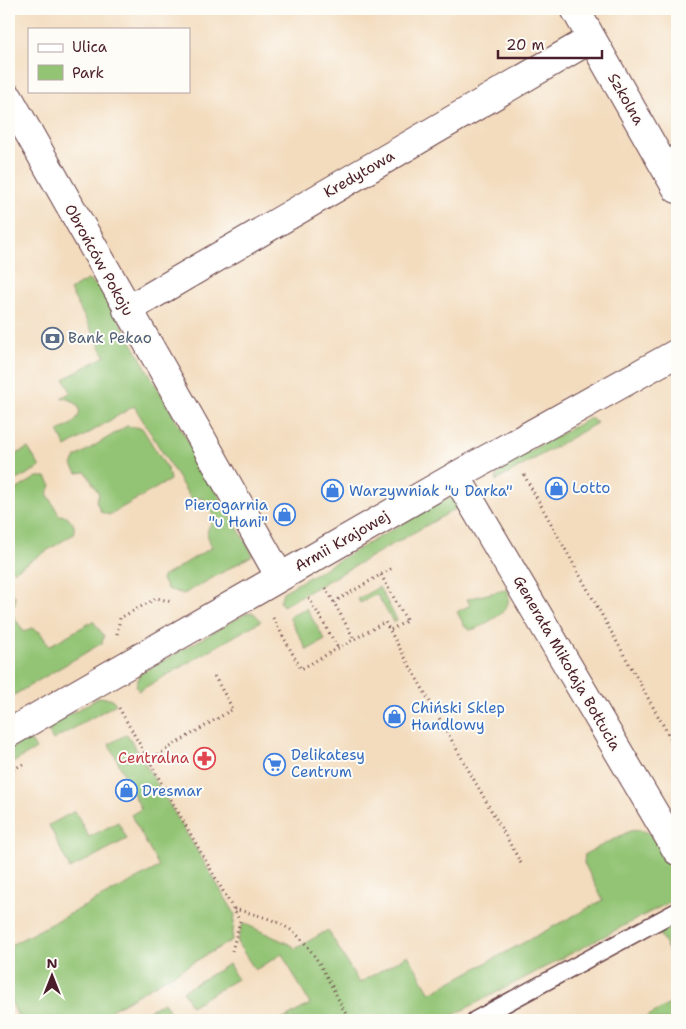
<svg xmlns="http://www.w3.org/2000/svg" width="686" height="1029" font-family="'Shantell Sans',sans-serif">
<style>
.green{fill:#93c474;stroke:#6e7250}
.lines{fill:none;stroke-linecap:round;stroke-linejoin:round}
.service-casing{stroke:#633b41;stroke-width:19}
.minor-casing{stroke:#633b41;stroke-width:30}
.path{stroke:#633b41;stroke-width:3;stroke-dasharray:1 4;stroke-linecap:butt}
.service{stroke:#fff;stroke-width:16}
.minor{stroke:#fff;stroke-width:28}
.labels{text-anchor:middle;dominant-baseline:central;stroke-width:4;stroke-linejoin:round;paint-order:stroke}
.street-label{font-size:15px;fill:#4a1f2b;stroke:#fdfcf7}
.service-label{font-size:15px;fill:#4e5e75;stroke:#fdfcf7;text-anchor:start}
.shop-label{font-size:15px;fill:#366cbe;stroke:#fdfcf7;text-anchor:start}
.health-label{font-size:15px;fill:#be3a42;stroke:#fdfcf7;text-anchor:end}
</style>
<rect width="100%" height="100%" fill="#fdfcf7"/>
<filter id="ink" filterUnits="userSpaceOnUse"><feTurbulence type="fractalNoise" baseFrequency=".02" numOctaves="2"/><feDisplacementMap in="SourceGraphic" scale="10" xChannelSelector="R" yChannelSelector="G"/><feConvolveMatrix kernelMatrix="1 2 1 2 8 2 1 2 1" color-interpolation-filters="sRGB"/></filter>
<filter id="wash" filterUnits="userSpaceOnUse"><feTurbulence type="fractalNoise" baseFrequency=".0096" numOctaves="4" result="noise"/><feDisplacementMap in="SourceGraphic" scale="20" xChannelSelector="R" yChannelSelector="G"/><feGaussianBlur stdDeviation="1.12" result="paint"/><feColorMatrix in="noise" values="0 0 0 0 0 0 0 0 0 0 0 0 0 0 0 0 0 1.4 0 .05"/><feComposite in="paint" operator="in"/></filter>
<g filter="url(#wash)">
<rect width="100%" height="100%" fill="#f3dcbe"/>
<path class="green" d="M 87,280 L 100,287 L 253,555 L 184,594 L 167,589 L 161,578 L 212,547 C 206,534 205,529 215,519 L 203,498 L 191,499 L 134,406 L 66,447 L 58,431 C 63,429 69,426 73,423 C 87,411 76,398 61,398 L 71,392 L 64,379 L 105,356 L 70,290 Z
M 590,418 L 597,423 L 496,481 L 497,475 L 507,463 Z
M 127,426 L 142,428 L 168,470 L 170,480 L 109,515 L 101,512 L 96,501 L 99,494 L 86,472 L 77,473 L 72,465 L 76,457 Z
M 28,448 L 40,467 L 9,484 L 9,458 Z
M 37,477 L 46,477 L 51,486 L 47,493 L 59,515 L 67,516 L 74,525 L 74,534 L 14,571 L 9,567 L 9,494 Z
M 453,498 L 461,506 L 283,606 L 280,602 L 283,592 L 446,499 Z
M 9,587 L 15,597 L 15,603 L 10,611 L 24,632 L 31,628 L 40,632 L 49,646 L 93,621 L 104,636 L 102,643 L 9,698 Z
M 379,587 L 397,620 L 393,622 L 377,594 L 360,603 L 358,599 Z
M 508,589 C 511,607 504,613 488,622 C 482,626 477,629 470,630 L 465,627 L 457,612 L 470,605 L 467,599 Z
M 306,608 L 325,640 L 307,650 L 289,617 Z
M 247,613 L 254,613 L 261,621 L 139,691 L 136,686 L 140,674 Z
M 100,697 L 112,699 L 116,704 L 53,740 L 49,733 L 51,725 Z
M 127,734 L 235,914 L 232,940 L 94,1020 L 20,1020 L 9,998 L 9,946 L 159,867 L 131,815 L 141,809 L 109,744 Z
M 25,740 L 32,742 L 36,749 L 9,765 L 9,750 Z
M 75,811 L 89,837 L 118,822 L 127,839 L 70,869 L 49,825 Z
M 639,830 L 647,832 L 655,839 L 677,881 L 677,898 L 444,1020 L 282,1020 L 310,1004 L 282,954 L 255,970 L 237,942 L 243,923 L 293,946 L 295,949 L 328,930 L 359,983 L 408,955 L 430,993 L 603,900 L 584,863 L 585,854 L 630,831 Z
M 677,924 L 677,966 L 659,933 Z
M 229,964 L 237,979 L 191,1006 L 183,991 Z
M 677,1000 L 677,1020 L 641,1020 Z
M 164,1002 L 173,1017 L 167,1020 L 132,1020 Z"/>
</g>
<g filter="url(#ink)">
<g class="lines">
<defs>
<path id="service" d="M 475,1020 L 677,911"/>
<path id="minor" d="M 575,9 L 677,189
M 9,98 L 280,577
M 127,310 L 591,39
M 456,476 L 677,851
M 9,733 L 456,476 L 677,353"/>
</defs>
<use href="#service" class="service-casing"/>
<use href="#minor" class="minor-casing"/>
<path class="path" d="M 524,475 L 677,750
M 381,575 L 407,621 L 390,630
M 326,588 L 354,639
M 309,598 L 338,648
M 334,602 L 394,567
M 273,618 L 301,669 L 385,622 L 522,865
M 117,634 L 120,618 L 157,598 L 172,602
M 119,708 L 240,921 L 232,951
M 149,760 L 233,709 L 213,674
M 9,772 L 23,764
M 234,909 C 252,914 270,917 286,927 C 314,942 334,993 349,1020"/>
<use href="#service" class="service"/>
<use href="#minor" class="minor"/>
</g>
</g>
<defs>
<symbol id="bank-ring" viewBox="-11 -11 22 22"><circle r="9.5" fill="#fdfcf7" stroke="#5c6f8a" stroke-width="1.5"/><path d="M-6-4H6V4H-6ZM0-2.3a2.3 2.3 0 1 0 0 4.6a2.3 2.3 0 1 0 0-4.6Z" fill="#5c6f8a"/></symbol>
<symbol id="shop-ring" viewBox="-11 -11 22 22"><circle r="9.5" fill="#fdfcf7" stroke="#3f7fe0" stroke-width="1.5"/><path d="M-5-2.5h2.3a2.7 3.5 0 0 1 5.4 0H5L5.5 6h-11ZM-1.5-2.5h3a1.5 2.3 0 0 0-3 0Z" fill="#3f7fe0"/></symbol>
<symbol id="pharmacy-ring" viewBox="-11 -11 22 22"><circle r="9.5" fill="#fdfcf7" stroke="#e0444e" stroke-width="1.5"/><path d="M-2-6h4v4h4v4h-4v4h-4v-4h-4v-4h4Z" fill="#e0444e"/></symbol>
<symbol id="supermarket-ring" viewBox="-11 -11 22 22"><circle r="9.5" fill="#fdfcf7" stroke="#3f7fe0" stroke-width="1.5"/><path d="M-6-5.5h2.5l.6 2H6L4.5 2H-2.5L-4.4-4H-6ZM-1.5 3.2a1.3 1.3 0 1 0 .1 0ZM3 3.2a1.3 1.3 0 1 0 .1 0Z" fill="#3f7fe0"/></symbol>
</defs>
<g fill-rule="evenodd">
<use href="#bank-ring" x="40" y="326" width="25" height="25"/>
<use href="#shop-ring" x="544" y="476" width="25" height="25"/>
<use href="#shop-ring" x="320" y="478" width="25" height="25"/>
<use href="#shop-ring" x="272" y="502" width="25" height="25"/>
<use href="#shop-ring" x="382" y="704" width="25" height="25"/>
<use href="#pharmacy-ring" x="192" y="746" width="25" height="25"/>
<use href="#supermarket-ring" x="262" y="752" width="25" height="25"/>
<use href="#shop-ring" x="114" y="778" width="25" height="25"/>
</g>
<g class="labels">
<g class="street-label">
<text transform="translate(626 99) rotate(60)">Szkolna</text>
<text transform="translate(359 174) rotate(-30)">Kredytowa</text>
<text transform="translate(99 260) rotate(61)">Obrońców Pokoju</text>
<text transform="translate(342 541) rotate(-30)">Armii Krajowej</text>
<text transform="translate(567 663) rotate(60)">Generała Mikołaja Bołtucia</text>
</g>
<g class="service-label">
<text x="68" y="338">Bank Pekao</text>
</g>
<g class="shop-label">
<text x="572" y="488">Lotto</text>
<text x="349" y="491">Warzywniak "u Darka"</text>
<text x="268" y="505" text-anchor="end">Pierogarnia<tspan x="268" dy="17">"u Hani"</tspan></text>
<text x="411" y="708">Chiński Sklep<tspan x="411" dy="17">Handlowy</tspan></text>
<text x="291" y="755">Delikatesy<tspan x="291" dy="17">Centrum</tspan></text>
<text x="142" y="791">Dresmar</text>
</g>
<g class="health-label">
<text x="189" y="758">Centralna</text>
</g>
</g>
<rect width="686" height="1029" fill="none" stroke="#fdfcf7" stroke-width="30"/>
<rect x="28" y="28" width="162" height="65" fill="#fdfcf7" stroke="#b5a4a5"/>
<rect x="38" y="44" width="25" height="8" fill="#ffffff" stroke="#b5a4a5"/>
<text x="72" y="52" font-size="15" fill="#4a1f2b">Ulica</text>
<rect x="38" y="65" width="25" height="15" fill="#93c474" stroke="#b5a4a5"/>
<text x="72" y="78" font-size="15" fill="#4a1f2b">Park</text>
<g transform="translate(52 976)" stroke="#fdfcf7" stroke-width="4" paint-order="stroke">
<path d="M0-4L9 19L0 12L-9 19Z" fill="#4a1f2b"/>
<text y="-8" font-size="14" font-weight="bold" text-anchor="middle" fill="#4a1f2b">N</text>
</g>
<path d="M498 50v8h104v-8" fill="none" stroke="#4a1f2b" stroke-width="2.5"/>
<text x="506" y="50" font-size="15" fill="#4a1f2b" stroke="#fdfcf7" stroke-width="4" paint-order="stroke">20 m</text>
</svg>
